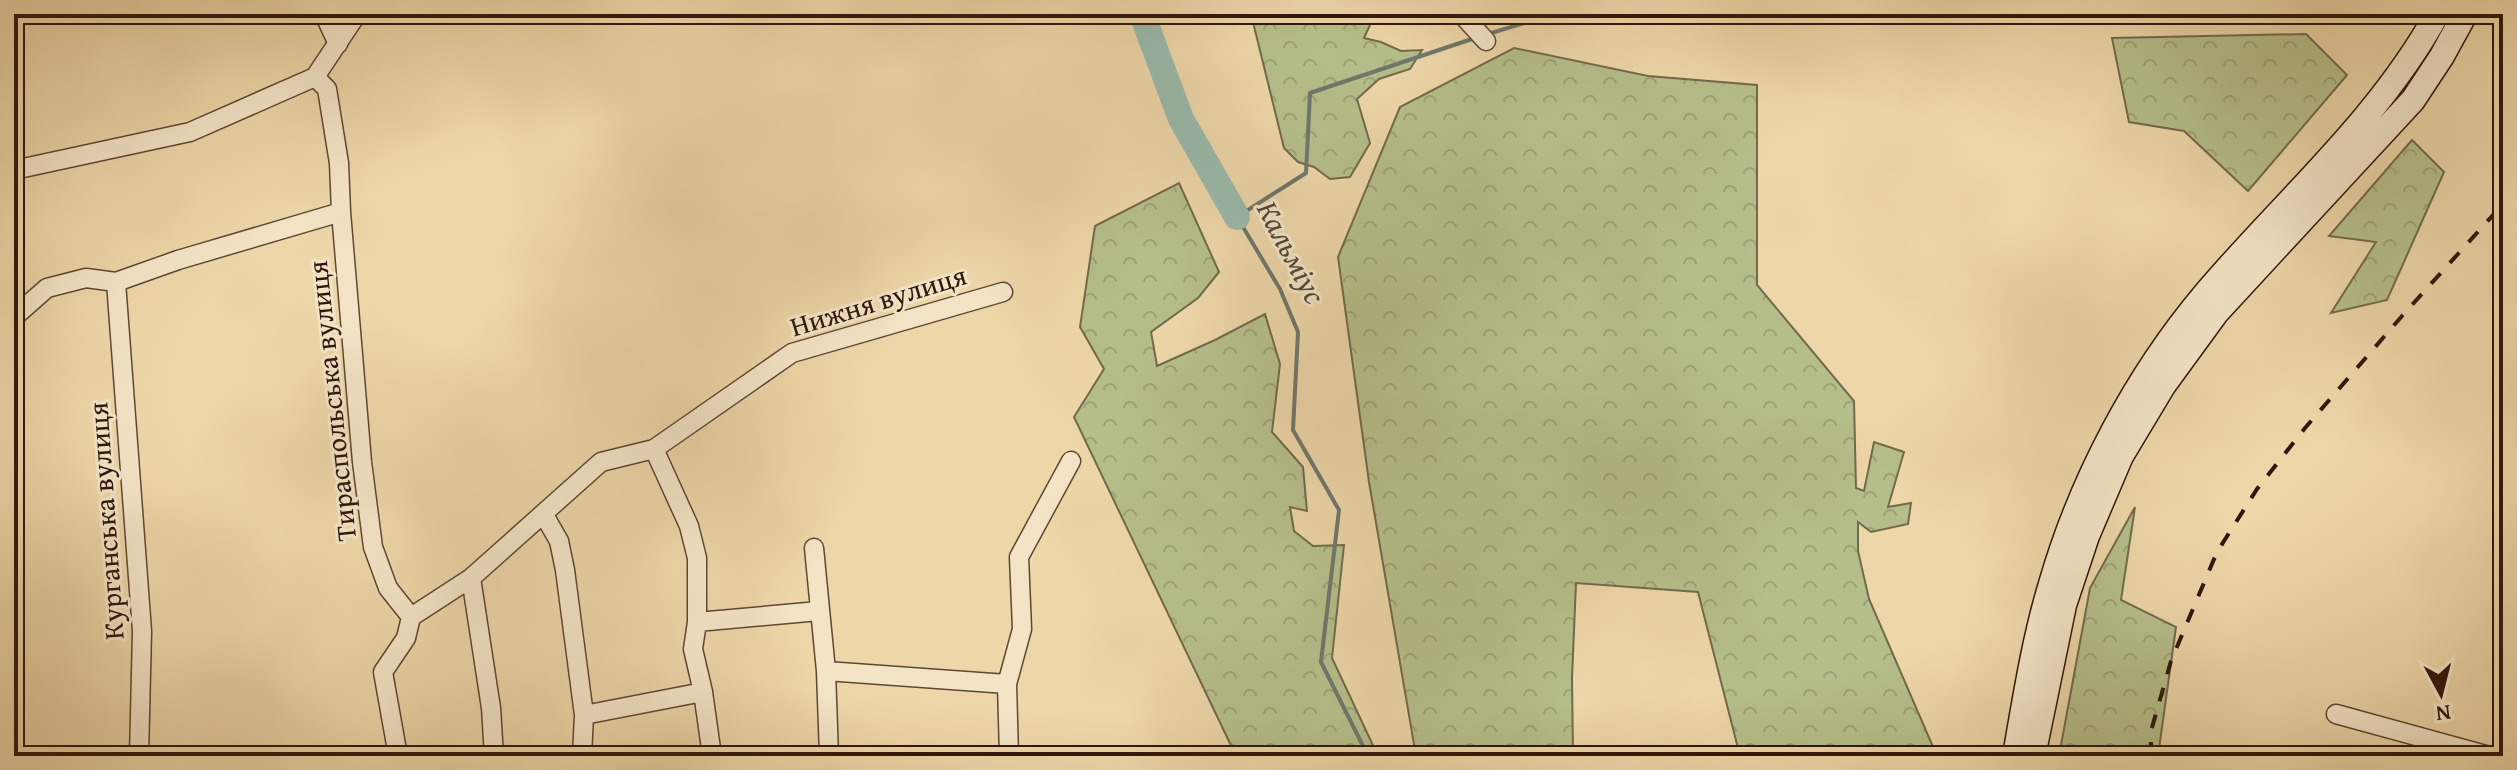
<svg xmlns="http://www.w3.org/2000/svg" width="2517" height="770" font-family="'Gentium Book Plus',serif">
<style>
.forest{fill:url(#forest-crowns);stroke:#726a4c;stroke-width:2}
.lines{fill:none;stroke-linecap:round;stroke-linejoin:round}
.stream{stroke:#6f786c;stroke-width:4}
.river{stroke:#99b9ab;stroke-width:26}
.minor-casing{stroke:#5f4734;stroke-width:21}
.secondary-casing{stroke:#30170d;stroke-width:27}
.minor{stroke:#f3e4c6;stroke-width:18}
.secondary{stroke:#f3e4c6;stroke-width:24}
.rail{stroke:#30170d;stroke-width:4;stroke-dasharray:14 14;stroke-linecap:butt}
.labels{text-anchor:middle;dominant-baseline:central;stroke-width:6;stroke-linejoin:round;paint-order:stroke}
.street-label{font-size:28px;fill:#30170d;stroke:#f3e4c6}
.water-label{font-size:30px;font-style:italic;fill:#50483c;stroke:#f3e4c6}
</style>
<defs>
<pattern id="forest-crowns" width="20" height="18" patternUnits="userSpaceOnUse" patternTransform="scale(2)"><rect width="20" height="18" fill="#b5be8a"/><path d="M2 6a3 3 0 1 1 6 0M12 15a3 3 0 1 1 6 0" fill="none" stroke="#9ca376"/></pattern>
</defs>
<rect width="100%" height="100%" fill="#edd6a8"/>
<filter id="stains"><feTurbulence type="fractalNoise" baseFrequency=".0025" numOctaves="4"/><feColorMatrix values="0 0 0 0 .2 0 0 0 0 .09 0 0 0 0 .02 0 0 0 .5 -.17"/></filter>
<radialGradient id="worn" r=".72"><stop offset=".6" stop-color="#630" stop-opacity="0"/><stop offset="1" stop-color="#630" stop-opacity=".3"/></radialGradient>
<path class="forest" d="M 1251,14 L 1375,14 L 1364,38 L 1381,42 L 1401,51 L 1422,50 L 1410,69 L 1379,79 L 1357,99 L 1370,143 L 1350,177 L 1330,179 L 1314,167 L 1298,162 L 1284,148 Z
M 2306,34 L 2347,75 L 2248,191 L 2184,131 L 2129,122 L 2112,38 Z
M 1514,48 L 1648,76 L 1757,85 L 1757,285 L 1854,401 L 1856,488 L 1864,491 L 1874,442 L 1904,452 L 1888,507 L 1911,503 L 1908,524 L 1871,532 L 1858,522 L 1858,551 L 1869,599 L 1937,756 L 1740,756 L 1698,592 L 1576,583 L 1572,678 L 1573,756 L 1416,756 L 1369,482 L 1338,257 L 1400,107 Z
M 2412,140 L 2444,172 L 2387,300 L 2331,313 L 2376,242 L 2329,236 Z
M 1179,183 L 1219,272 L 1198,298 L 1151,332 L 1157,366 L 1215,340 L 1265,314 L 1280,364 L 1272,432 L 1303,467 L 1307,511 L 1290,507 L 1294,531 L 1313,546 L 1344,545 L 1332,658 L 1378,756 L 1236,756 L 1074,417 L 1104,369 L 1080,327 L 1095,226 Z
M 2135,507 L 2121,600 L 2176,627 L 2158,756 L 2059,756 L 2090,588 Z"/>
<g class="lines">
<path class="stream" d="M 1488,34 L 1554,14
M 1368,756 L 1321,662 L 1339,510 L 1293,430 L 1298,332 L 1280,289 L 1237,217 L 1306,173 L 1310,93 L 1475,38"/>
<path class="river" d="M 1142,14 L 1181,119 L 1237,217"/>
<defs>
<path id="minor" d="M 324,14 L 338,44
M 1466,19 L 1486,41
M 315,77 L 327,89 L 339,163 L 341,212 L 362,462 L 373,547 L 388,588 L 411,617 L 406,638 L 383,672 L 398,756
M 14,170 L 190,132 L 315,77 L 357,14
M 116,282 L 142,631 L 139,756
M 14,317 L 47,288 L 86,278 L 116,282 L 178,260 L 341,212
M 654,449 L 689,526 L 697,558 L 697,622 L 693,649 L 703,692 L 712,756
M 544,515 L 559,541 L 565,570 L 584,715 L 582,756
M 814,548 L 826,671 L 829,756
M 471,578 L 491,708 L 494,756
M 411,617 L 471,578 L 601,462 L 654,449 L 792,353 L 1003,292
M 697,622 L 819,611
M 826,671 L 1007,684
M 2336,714 L 2489,756
M 584,715 L 703,692
M 1009,756 L 1007,684 L 1022,629 L 1019,557 L 1071,461"/>
<path id="secondary" d="M 2015,756 C 2025,699 2034,640 2051,584 C 2081,480 2136,376 2206,293 C 2284,201 2378,121 2437,14
M 2033,756 L 2064,605 L 2087,536 L 2121,456 L 2163,386 L 2217,312 L 2413,100 L 2442,56 L 2465,14"/>
</defs>
<use href="#minor" class="minor-casing"/>
<use href="#secondary" class="secondary-casing"/>
<use href="#minor" class="minor"/>
<use href="#secondary" class="secondary"/>
<path class="rail" d="M 2151,756 L 2151,731 L 2171,661 L 2217,552 L 2257,489 L 2305,428 L 2402,316 L 2503,204"/>
</g>
<g class="labels">
<g class="street-label">
<text transform="translate(878 300) rotate(-17)">Нижня вулиця</text>
<text transform="translate(331 401) rotate(-96)">Тираспольська вулиця</text>
<text transform="translate(105 521) rotate(-94)">Курганська вулиця</text>
</g>
<g class="water-label">
<text transform="translate(1292 252) rotate(62)">Кальміус</text>
</g>
</g>
<rect width="2517" height="770" fill="none" stroke="#edd6a8" stroke-width="48"/>
<rect x="16" y="16" width="2485" height="738" fill="none" stroke="#30170d" stroke-width="4"/>
<rect x="24" y="24" width="2469" height="722" fill="none" stroke="#30170d" stroke-width="2"/>
<g transform="translate(2441 694) rotate(173)" stroke="#f3e4c6" stroke-width="6" paint-order="stroke">
<path d="M0-6L14 30L0 20L-14 30Z" fill="#30170d"/>
<text y="-12" font-size="22" font-weight="bold" text-anchor="middle" fill="#30170d">N</text>
</g>
<rect width="100%" height="100%" filter="url(#stains)"/>
<rect width="100%" height="100%" fill="url(#worn)"/>
</svg>
